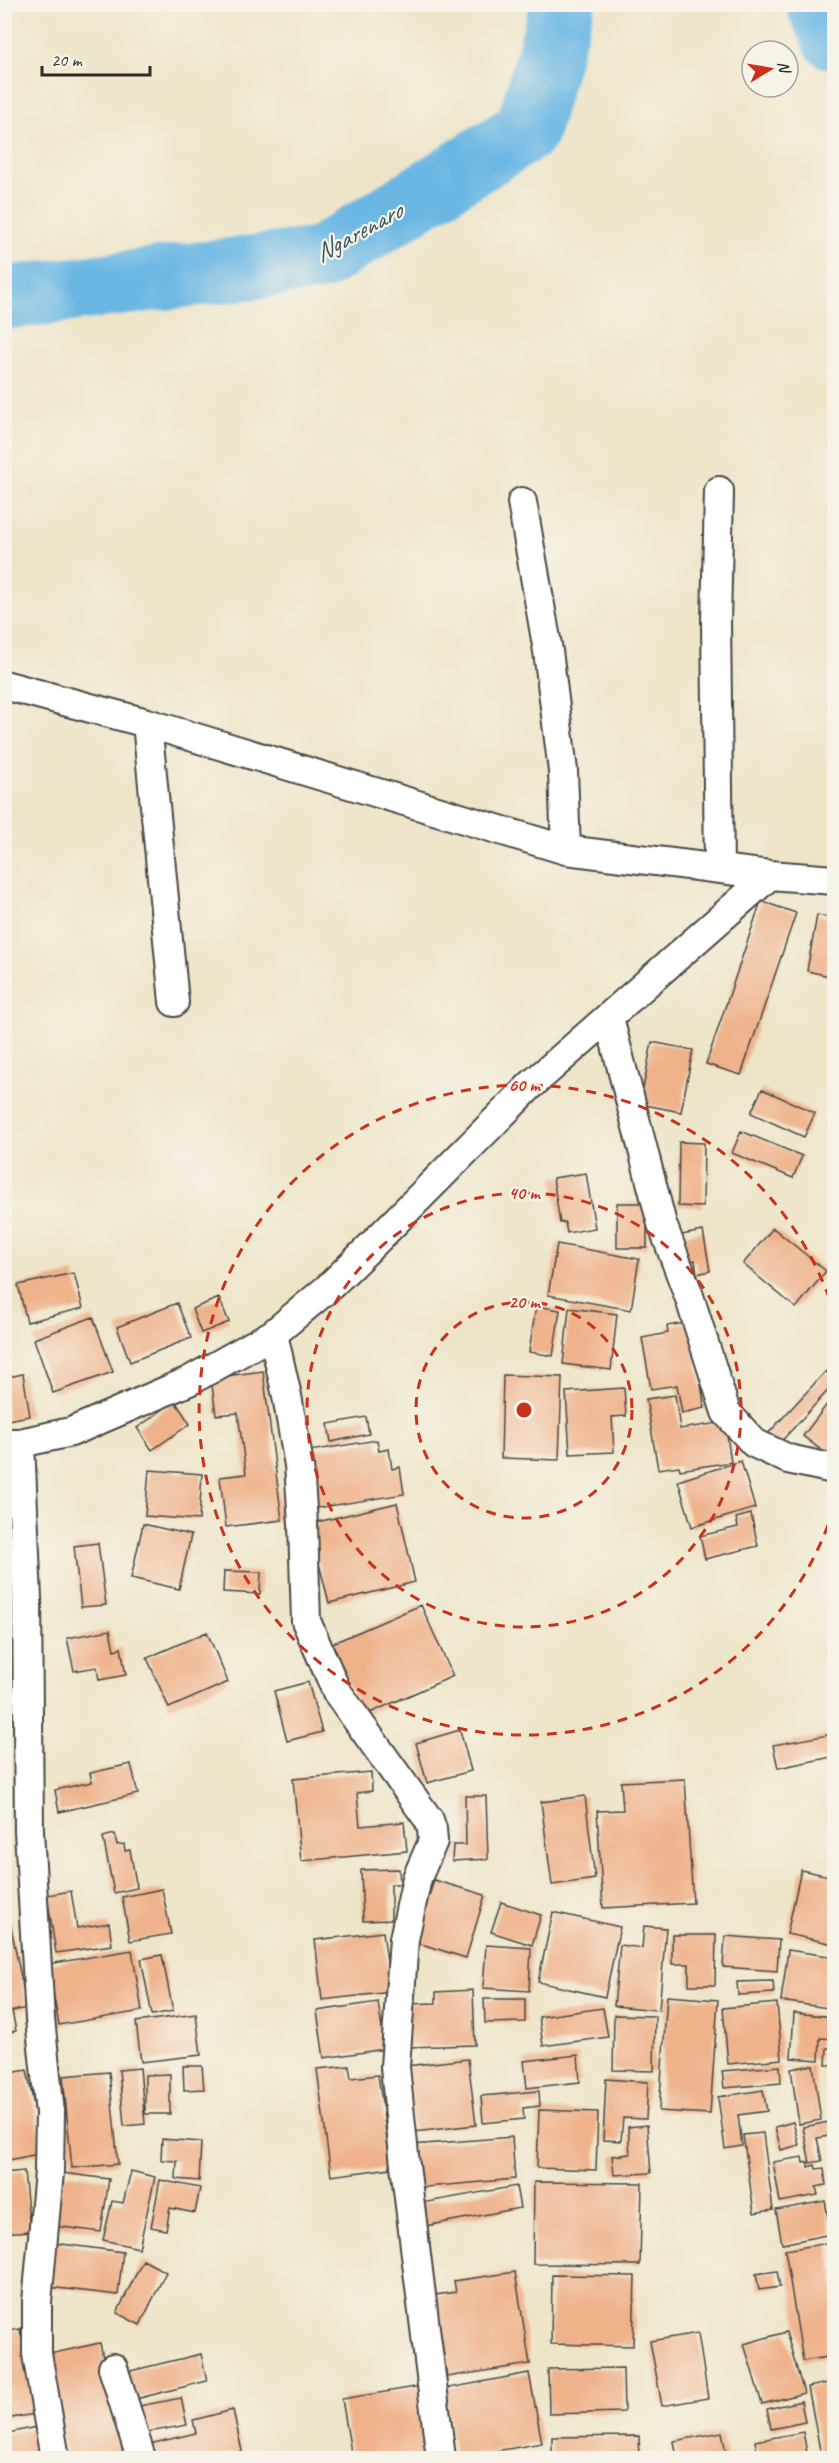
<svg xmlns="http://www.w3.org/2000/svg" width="839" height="2463" font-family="Caveat,sans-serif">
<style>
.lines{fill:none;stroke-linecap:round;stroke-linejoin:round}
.river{stroke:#6ab7e4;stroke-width:64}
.building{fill:#efb28b}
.street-casing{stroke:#484743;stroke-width:32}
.street{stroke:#fff;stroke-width:28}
.ring{fill:none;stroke:#c8321e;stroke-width:3;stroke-dasharray:10 8}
.labels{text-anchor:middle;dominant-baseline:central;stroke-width:4.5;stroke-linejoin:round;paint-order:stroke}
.water-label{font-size:26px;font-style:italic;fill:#3e5562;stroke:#f7f3e8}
.centre{fill:#c8321e;stroke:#f7f3e8;stroke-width:3}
.ring-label{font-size:18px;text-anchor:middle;font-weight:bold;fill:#c8321e;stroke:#f7f3e8;stroke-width:4.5;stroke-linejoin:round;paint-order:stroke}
</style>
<rect width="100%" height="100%" fill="#f7f3e8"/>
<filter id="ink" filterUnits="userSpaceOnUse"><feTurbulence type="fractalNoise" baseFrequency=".0167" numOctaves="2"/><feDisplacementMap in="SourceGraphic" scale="12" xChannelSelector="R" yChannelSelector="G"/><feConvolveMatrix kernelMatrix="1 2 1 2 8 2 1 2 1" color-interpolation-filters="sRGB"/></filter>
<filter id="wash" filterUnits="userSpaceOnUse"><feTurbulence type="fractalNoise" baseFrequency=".008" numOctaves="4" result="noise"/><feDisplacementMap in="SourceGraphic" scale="24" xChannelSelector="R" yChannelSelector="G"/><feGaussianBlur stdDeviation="1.35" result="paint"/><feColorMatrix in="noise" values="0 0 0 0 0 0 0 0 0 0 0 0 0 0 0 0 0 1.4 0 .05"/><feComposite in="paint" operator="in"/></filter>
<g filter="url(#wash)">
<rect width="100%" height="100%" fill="#eee5c9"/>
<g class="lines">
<path class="river" d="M 818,4 L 834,38
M 4,298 L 320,259 L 527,130 L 563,4"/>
</g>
<g id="blocks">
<path class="building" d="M 761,901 L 796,913 L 741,1075 L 706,1064 Z
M 817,915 L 834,918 L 834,977 L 807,971 Z
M 652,1042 L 693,1050 L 681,1112 L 640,1104 Z
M 762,1089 L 815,1113 L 804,1137 L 751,1113 Z
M 741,1131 L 802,1156 L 793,1178 L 732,1153 Z
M 679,1142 L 704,1143 L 703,1207 L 678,1206 Z
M 586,1173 L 595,1228 L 567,1233 L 565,1222 L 560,1223 L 553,1178 Z
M 617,1203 L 647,1203 L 647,1248 L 617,1248 Z
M 773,1228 L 826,1271 L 796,1308 L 743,1264 Z
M 703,1231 L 710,1271 L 697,1274 L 695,1260 L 681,1262 L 676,1236 Z
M 557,1244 L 639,1259 L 631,1310 L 548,1295 Z
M 74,1273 L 83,1308 L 27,1322 L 18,1285 Z
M 219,1298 L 229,1322 L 201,1333 L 192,1309 Z
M 177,1303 L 191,1338 L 130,1362 L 117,1327 Z
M 536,1306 L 560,1310 L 553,1356 L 529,1352 Z
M 569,1308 L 617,1314 L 611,1370 L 563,1364 Z
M 93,1317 L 113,1372 L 53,1393 L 34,1339 Z
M 690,1322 L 705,1408 L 682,1413 L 677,1385 L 651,1389 L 642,1338 L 668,1333 L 667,1326 Z
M 263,1371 L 282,1520 L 226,1527 L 220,1477 L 246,1474 L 238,1413 L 216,1415 L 211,1378 Z
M 826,1371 L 834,1380 L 834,1384 L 776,1447 L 765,1437 Z
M 23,1374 L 30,1416 L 7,1420 L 4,1378 Z
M 503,1375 L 562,1377 L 559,1460 L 501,1458 Z
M 624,1388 L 626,1416 L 612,1417 L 614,1452 L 570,1454 L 566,1392 Z
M 675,1395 L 680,1429 L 725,1422 L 731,1462 L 680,1470 L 679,1466 L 658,1469 L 646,1399 Z
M 834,1395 L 834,1460 L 803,1436 Z
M 175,1401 L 190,1424 L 152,1450 L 137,1428 Z
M 366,1417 L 369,1434 L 331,1442 L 328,1424 Z
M 377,1440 L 379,1451 L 389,1449 L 392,1469 L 400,1467 L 404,1494 L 311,1509 L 303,1452 Z
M 741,1461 L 755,1508 L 692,1527 L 678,1481 Z
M 149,1470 L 202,1474 L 199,1520 L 145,1516 Z
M 397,1503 L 415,1582 L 329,1603 L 309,1524 Z
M 751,1514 L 758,1546 L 705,1559 L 700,1536 L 738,1527 L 736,1518 Z
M 143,1524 L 191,1535 L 179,1589 L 131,1578 Z
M 98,1543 L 106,1605 L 81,1607 L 74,1546 Z
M 224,1571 L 261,1572 L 260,1594 L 223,1592 Z
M 421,1605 L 453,1676 L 363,1716 L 331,1644 Z
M 110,1630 L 114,1650 L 121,1648 L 126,1675 L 99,1680 L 97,1667 L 74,1671 L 67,1638 Z
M 207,1632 L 228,1682 L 169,1708 L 147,1658 Z
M 308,1682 L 322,1732 L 287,1741 L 274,1691 Z
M 460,1730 L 471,1771 L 427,1783 L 416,1743 Z
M 828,1735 L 832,1757 L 778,1768 L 773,1745 Z
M 131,1764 L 138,1794 L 59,1812 L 55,1790 L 92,1782 L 90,1773 Z
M 371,1772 L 372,1791 L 357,1793 L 360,1826 L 404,1822 L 407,1851 L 301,1861 L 293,1779 Z
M 685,1779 L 693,1903 L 603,1908 L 597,1811 L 623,1810 L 621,1782 Z
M 465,1796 L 486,1796 L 488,1859 L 452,1861 L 453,1845 L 466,1845 Z
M 585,1796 L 595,1879 L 552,1885 L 541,1802 Z
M 115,1834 L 117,1845 L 124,1844 L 125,1851 L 130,1850 L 137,1888 L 114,1893 L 103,1837 Z
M 399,1869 L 400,1884 L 391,1884 L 391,1920 L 363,1921 L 361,1870 Z
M 801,1870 L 834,1877 L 834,1944 L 787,1934 Z
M 434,1880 L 485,1895 L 466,1958 L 415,1942 Z
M 162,1889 L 171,1934 L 130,1941 L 122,1897 Z
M 71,1891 L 77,1928 L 109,1923 L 112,1945 L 56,1953 L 47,1895 Z
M 501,1902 L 541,1915 L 532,1945 L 491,1932 Z
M 553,1912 L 620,1927 L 605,1997 L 538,1982 Z
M 9,1917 L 27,2008 L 12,2011 L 16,2031 L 4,2033 L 4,1918 Z
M 644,1926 L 666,1928 L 659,2010 L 614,2006 L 620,1945 L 642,1948 Z
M 383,1932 L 391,1992 L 322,2000 L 315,1940 Z
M 672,1935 L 716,1935 L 715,1985 L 689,1985 L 689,1964 L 672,1964 Z
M 725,1936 L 779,1940 L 777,1971 L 723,1967 Z
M 486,1945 L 531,1948 L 529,1991 L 483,1988 Z
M 132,1950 L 142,2011 L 59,2025 L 48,1964 Z
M 788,1950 L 834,1957 L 834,2009 L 781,2001 Z
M 162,1955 L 173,2011 L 152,2015 L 141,1959 Z
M 773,1981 L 774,1993 L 738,1995 L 737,1982 Z
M 473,1990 L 475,2045 L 408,2047 L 406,2004 L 436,2003 L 436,1992 Z
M 667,1996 L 718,2000 L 710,2114 L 659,2111 Z
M 484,1999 L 525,1999 L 525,2022 L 485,2023 Z
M 378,2002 L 385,2049 L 324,2058 L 317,2011 Z
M 777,2003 L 782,2059 L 728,2064 L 723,2008 Z
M 603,2008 L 608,2037 L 543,2046 L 539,2017 Z
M 794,2013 L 834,2017 L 834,2039 L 820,2038 L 819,2060 L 791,2058 Z
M 196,2014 L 201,2055 L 141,2062 L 136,2022 Z
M 614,2015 L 655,2016 L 654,2071 L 613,2070 Z
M 827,2048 L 834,2048 L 834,2065 L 826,2065 Z
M 578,2055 L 580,2082 L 527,2088 L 524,2061 Z
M 468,2059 L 476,2125 L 413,2132 L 406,2066 Z
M 813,2065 L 821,2120 L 799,2124 L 791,2069 Z
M 183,2066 L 202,2066 L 204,2089 L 184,2090 Z
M 349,2066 L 351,2078 L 378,2075 L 391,2168 L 331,2176 L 317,2069 Z
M 780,2066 L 781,2083 L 724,2088 L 722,2071 Z
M 140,2068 L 145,2124 L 124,2126 L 119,2070 Z
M 27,2070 L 43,2153 L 4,2161 L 4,2074 Z
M 109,2072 L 118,2164 L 72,2168 L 63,2076 Z
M 170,2074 L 170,2114 L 145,2114 L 145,2075 Z
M 606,2079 L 648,2082 L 646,2119 L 623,2118 L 621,2141 L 603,2140 Z
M 763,2090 L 767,2111 L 738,2115 L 742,2146 L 725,2149 L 718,2097 Z
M 539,2091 L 540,2106 L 523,2108 L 524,2119 L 483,2123 L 481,2096 Z
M 539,2110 L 598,2112 L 596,2170 L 537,2168 Z
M 834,2121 L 834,2135 L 817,2138 L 822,2161 L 810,2163 L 803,2127 Z
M 793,2122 L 799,2145 L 781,2150 L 775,2127 Z
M 647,2125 L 651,2173 L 614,2175 L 612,2156 L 630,2154 L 628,2127 Z
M 763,2133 L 773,2210 L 754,2213 L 743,2135 Z
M 512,2137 L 515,2179 L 415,2188 L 412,2145 Z
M 162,2139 L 201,2142 L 199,2181 L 176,2179 L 177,2161 L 161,2160 Z
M 802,2157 L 803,2163 L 808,2162 L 808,2167 L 815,2165 L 816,2169 L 824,2168 L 826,2185 L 816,2187 L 818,2195 L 780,2202 L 773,2162 Z
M 24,2171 L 30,2231 L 4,2233 L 4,2173 Z
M 131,2171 L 155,2177 L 139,2248 L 103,2240 L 112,2201 L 123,2203 Z
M 62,2173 L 109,2179 L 101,2232 L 55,2226 Z
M 160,2180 L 200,2188 L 195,2213 L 170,2208 L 166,2230 L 151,2227 Z
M 534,2182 L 642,2183 L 640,2265 L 533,2264 Z
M 516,2186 L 520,2208 L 420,2227 L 416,2204 Z
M 825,2201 L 831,2234 L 782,2244 L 776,2210 Z
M 54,2243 L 123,2252 L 118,2295 L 49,2287 Z
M 828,2243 L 834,2282 L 834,2356 L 803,2361 L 785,2250 Z
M 143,2260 L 166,2272 L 140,2325 L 117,2313 Z
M 777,2271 L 780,2287 L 759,2290 L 756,2274 Z
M 515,2272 L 530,2364 L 447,2377 L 435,2295 L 456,2292 L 454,2281 Z
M 552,2275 L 635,2276 L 633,2346 L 551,2344 Z
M 20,2329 L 35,2414 L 5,2419 L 5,2332 Z
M 786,2332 L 804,2393 L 762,2404 L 744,2344 Z
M 698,2333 L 708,2398 L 662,2406 L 650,2341 Z
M 100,2343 L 124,2458 L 67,2458 L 45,2355 Z
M 201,2354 L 207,2381 L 132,2400 L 126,2372 Z
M 834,2360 L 834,2452 L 821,2455 L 808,2387 L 832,2382 L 828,2362 Z
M 623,2368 L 624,2412 L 549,2414 L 548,2369 Z
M 529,2373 L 542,2443 L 456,2458 L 444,2389 Z
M 421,2386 L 433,2458 L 342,2458 L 341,2454 L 351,2452 L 342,2399 Z
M 181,2398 L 187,2425 L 144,2433 L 139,2406 Z
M 801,2401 L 805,2422 L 771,2429 L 767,2409 Z
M 233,2410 L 242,2451 L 210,2458 L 148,2458 L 145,2445 L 196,2433 L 193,2420 Z
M 41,2426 L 45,2458 L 4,2458 L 4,2434 Z
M 722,2432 L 727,2458 L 677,2458 L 674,2441 Z
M 803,2432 L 808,2458 L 758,2458 L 755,2441 Z
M 639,2436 L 640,2458 L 552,2458 L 552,2437 Z"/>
</g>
</g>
<g filter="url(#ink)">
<use href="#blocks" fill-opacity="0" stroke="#484743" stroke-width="1.5"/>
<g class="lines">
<defs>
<path id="street" d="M 522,502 L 548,651 L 563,771 L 566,850
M 4,685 L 147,723 L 566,850 L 770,875 L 834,880
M 147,723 L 174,1002
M 719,868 L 716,622 L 719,491
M 609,1018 L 662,1224 L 689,1296 L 726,1412 L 754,1443 L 788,1459 L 834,1469
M 273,1334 L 287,1396 L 299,1465 L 303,1524 L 306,1621 L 337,1692 L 429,1820 L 432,1829 L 433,1841 L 417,1878 L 404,1939 L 395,2067 L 405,2165 L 441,2458
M 4,1443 L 20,1443 L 71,1432 L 189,1381 L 273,1334 L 328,1288 L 366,1251 L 530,1086 L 770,875
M 20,1443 L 27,1599 L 29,1831 L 40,2019 L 50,2113 L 49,2172 L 37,2302 L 37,2354 L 55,2458
M 113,2368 L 141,2458"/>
</defs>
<use href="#street" class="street-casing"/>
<use href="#street" class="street"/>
</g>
</g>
<g class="ring">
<circle cx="524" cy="1410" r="108"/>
<circle cx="524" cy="1410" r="217"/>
<path d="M834 1508A325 325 0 1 1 834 1312"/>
</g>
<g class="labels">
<g class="water-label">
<text transform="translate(358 232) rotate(-29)">Ngarenaro</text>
</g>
</g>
<circle cx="524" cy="1410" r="9" class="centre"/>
<g class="ring-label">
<text x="524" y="1091">60 m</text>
<text x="524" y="1199">40 m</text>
<text x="524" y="1308">20 m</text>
</g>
<rect width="839" height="2463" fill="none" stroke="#f7f3e8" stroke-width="24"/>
<g transform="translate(770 69) rotate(79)"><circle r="28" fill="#f7f3e8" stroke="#a5a39c" stroke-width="1.5"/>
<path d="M0-4.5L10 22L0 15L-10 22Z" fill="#c8321e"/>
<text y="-9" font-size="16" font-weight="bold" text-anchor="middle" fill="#2b2b2b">N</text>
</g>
<path d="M42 66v9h108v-9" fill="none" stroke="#2b2b2b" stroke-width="3"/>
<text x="51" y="66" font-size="18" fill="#2b2b2b" stroke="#f7f3e8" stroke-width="4.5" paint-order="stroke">20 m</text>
</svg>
